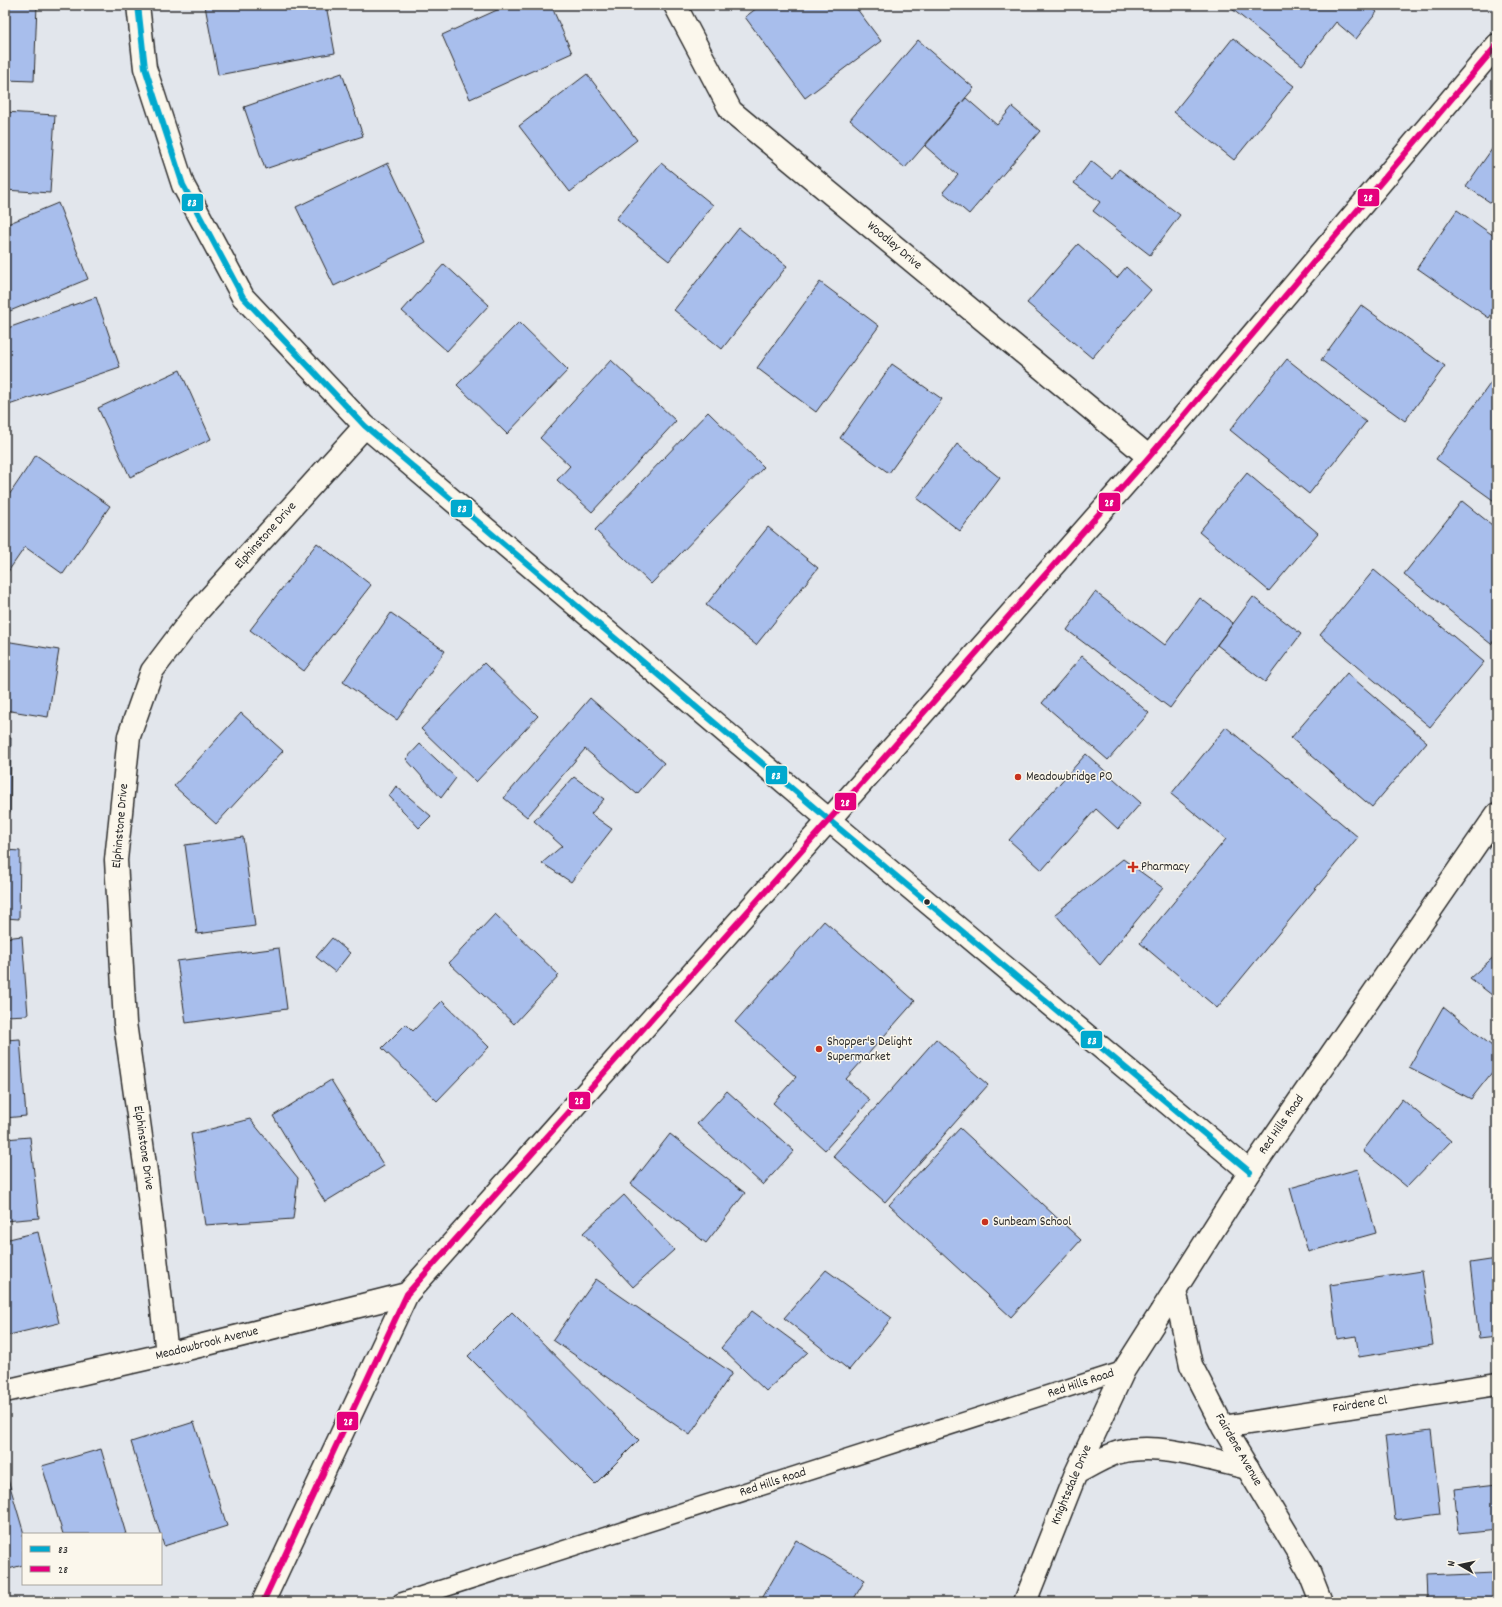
<svg xmlns="http://www.w3.org/2000/svg" width="1502" height="1607" font-family="Dekko,sans-serif">
<style>
.building{fill:#a8beec;stroke:#2b2b2b}
.lines{fill:none;stroke-linecap:round;stroke-linejoin:round}
.service-casing{stroke:#2b2b2b;stroke-width:20}
.minor-casing{stroke:#2b2b2b;stroke-width:25}
.tertiary-casing{stroke:#2b2b2b;stroke-width:25}
.secondary-casing{stroke:#2b2b2b;stroke-width:25}
.service{stroke:#fbf7ec;stroke-width:17}
.minor{stroke:#fbf7ec;stroke-width:22}
.tertiary{stroke:#fbf7ec;stroke-width:22}
.secondary{stroke:#fbf7ec;stroke-width:22}
.bus-1-casing{stroke:#fbf7ec;stroke-width:9}
.bus-2-casing{stroke:#fbf7ec;stroke-width:9}
.bus-1{stroke:#00a9ce;stroke-width:6}
.bus-2{stroke:#e5007d;stroke-width:6}
.poi-dot{fill:#c8321e;stroke:#fbf7ec;stroke-width:1.5}
.bus-dot{fill:#2b2b2b;stroke:#fbf7ec;stroke-width:1.5}
.labels{text-anchor:middle;dominant-baseline:central;stroke-width:3;stroke-linejoin:round;paint-order:stroke}
.street-label{font-size:13px;fill:#2b2b2b;stroke:#fbf7ec}
.poi-label{font-size:13px;fill:#2b2b2b;stroke:#fbf7ec;text-anchor:start}
.line-badge{stroke:#fbf7ec;stroke-width:1.5}
.badge-label{font-size:11px;text-anchor:middle;font-weight:bold;fill:#fff}
</style>
<rect width="100%" height="100%" fill="#e2e6ec"/>
<filter id="ink" filterUnits="userSpaceOnUse"><feTurbulence type="fractalNoise" baseFrequency=".025" numOctaves="2"/><feDisplacementMap in="SourceGraphic" scale="8" xChannelSelector="R" yChannelSelector="G"/><feConvolveMatrix kernelMatrix="1 2 1 2 8 2 1 2 1" color-interpolation-filters="sRGB"/></filter>
<g filter="url(#ink)">
<path class="building" d="M 5,5 L 37,5 L 34,81 L 5,80 Z
M 212,5 L 326,5 L 335,53 L 218,75 L 205,6 Z
M 508,5 L 551,5 L 572,53 L 470,99 L 442,35 Z
M 761,5 L 830,5 L 831,6 L 833,5 L 854,5 L 881,41 L 805,98 L 745,17 Z
M 1227,5 L 1369,5 L 1377,12 L 1356,39 L 1336,22 L 1302,65 Z
M 1233,38 L 1294,86 L 1234,160 L 1174,112 Z
M 918,40 L 974,88 L 905,168 L 850,120 Z
M 342,73 L 363,136 L 265,169 L 244,107 Z
M 587,74 L 637,140 L 570,192 L 519,126 Z
M 966,98 L 997,125 L 1012,107 L 1040,131 L 969,214 L 943,192 L 958,175 L 925,146 Z
M 5,112 L 55,115 L 50,193 L 5,190 Z
M 1497,142 L 1497,207 L 1466,186 Z
M 1091,161 L 1112,178 L 1119,169 L 1180,215 L 1150,255 L 1093,211 L 1100,202 L 1074,183 Z
M 388,163 L 425,242 L 334,286 L 296,207 Z
M 661,163 L 713,205 L 669,261 L 616,219 Z
M 58,203 L 88,279 L 5,313 L 5,225 Z
M 1457,210 L 1497,238 L 1497,306 L 1489,318 L 1417,268 Z
M 739,228 L 787,266 L 722,349 L 674,310 Z
M 1078,244 L 1117,278 L 1126,267 L 1151,290 L 1092,358 L 1027,303 Z
M 444,264 L 489,305 L 447,351 L 402,311 Z
M 820,282 L 879,326 L 816,412 L 757,368 Z
M 96,297 L 120,367 L 6,406 L 5,402 L 5,329 Z
M 1361,305 L 1445,366 L 1405,421 L 1321,360 Z
M 519,322 L 568,370 L 507,434 L 457,385 Z
M 1287,359 L 1366,422 L 1309,494 L 1230,430 Z
M 611,360 L 676,421 L 592,512 L 557,480 L 570,466 L 540,438 Z
M 892,364 L 942,399 L 889,473 L 840,438 Z
M 180,370 L 211,439 L 130,477 L 98,408 Z
M 1497,374 L 1497,503 L 1436,459 Z
M 708,412 L 764,467 L 651,584 L 595,530 Z
M 957,444 L 1000,478 L 960,531 L 917,498 Z
M 36,455 L 110,506 L 63,574 L 25,547 L 5,576 L 5,501 Z
M 1247,473 L 1318,533 L 1269,591 L 1199,532 Z
M 1462,501 L 1497,529 L 1497,637 L 1491,644 L 1404,574 Z
M 768,527 L 818,568 L 756,645 L 706,605 Z
M 317,543 L 371,585 L 304,671 L 250,630 Z
M 1374,570 L 1484,662 L 1430,727 L 1320,635 Z
M 1095,592 L 1165,645 L 1200,598 L 1233,623 L 1170,708 L 1067,630 Z
M 1253,597 L 1301,634 L 1265,682 L 1217,645 Z
M 391,613 L 445,651 L 397,720 L 343,682 Z
M 5,641 L 59,650 L 48,717 L 5,710 Z
M 1082,656 L 1149,713 L 1108,760 L 1042,703 Z
M 484,663 L 538,716 L 476,782 L 421,729 Z
M 1347,673 L 1427,742 L 1372,807 L 1291,738 Z
M 590,698 L 664,763 L 637,794 L 585,749 L 527,817 L 504,798 Z
M 241,713 L 283,751 L 216,824 L 174,786 Z
M 1226,727 L 1358,837 L 1217,1008 L 1140,943 L 1226,839 L 1171,794 Z
M 5,738 L 11,738 L 10,813 L 5,813 Z
M 420,744 L 456,778 L 441,798 L 406,759 Z
M 1086,754 L 1141,803 L 1118,829 L 1096,809 L 1042,870 L 1009,840 Z
M 574,777 L 604,799 L 591,814 L 612,829 L 571,882 L 542,863 L 562,846 L 534,821 Z
M 396,786 L 431,816 L 419,828 L 389,796 Z
M 243,837 L 255,926 L 197,934 L 185,845 Z
M 5,850 L 20,851 L 19,919 L 5,918 Z
M 1123,859 L 1163,888 L 1100,965 L 1055,914 Z
M 495,914 L 559,975 L 514,1024 L 449,963 Z
M 824,921 L 915,1001 L 846,1079 L 870,1100 L 825,1150 L 773,1103 L 796,1077 L 735,1022 Z
M 22,936 L 28,1015 L 5,1016 L 5,938 Z
M 332,938 L 350,953 L 335,972 L 316,957 Z
M 279,948 L 287,1009 L 186,1023 L 177,961 Z
M 1497,954 L 1497,999 L 1470,978 Z
M 442,1001 L 489,1047 L 437,1101 L 382,1048 L 406,1024 L 413,1031 Z
M 1443,1007 L 1497,1050 L 1497,1066 L 1471,1099 L 1409,1067 Z
M 20,1039 L 26,1116 L 5,1118 L 5,1040 Z
M 936,1039 L 988,1085 L 885,1202 L 833,1156 Z
M 331,1080 L 384,1166 L 325,1202 L 273,1116 Z
M 727,1091 L 794,1151 L 763,1185 L 697,1124 Z
M 1402,1099 L 1451,1141 L 1407,1187 L 1363,1151 Z
M 250,1119 L 298,1178 L 293,1219 L 205,1225 L 191,1134 Z
M 960,1128 L 1081,1240 L 1011,1317 L 889,1205 Z
M 670,1134 L 745,1193 L 706,1243 L 631,1184 Z
M 30,1137 L 39,1218 L 5,1221 L 5,1139 Z
M 1358,1169 L 1376,1233 L 1308,1252 L 1290,1188 Z
M 624,1195 L 674,1250 L 633,1287 L 583,1233 Z
M 38,1232 L 59,1323 L 5,1336 L 5,1240 Z
M 1497,1259 L 1497,1337 L 1479,1339 L 1470,1263 Z
M 826,1270 L 892,1318 L 849,1370 L 784,1318 Z
M 1422,1271 L 1433,1345 L 1359,1357 L 1356,1336 L 1337,1339 L 1330,1285 Z
M 596,1279 L 732,1373 L 690,1435 L 553,1340 Z
M 752,1311 L 808,1352 L 766,1391 L 721,1348 Z
M 512,1312 L 639,1440 L 595,1484 L 468,1356 Z
M 194,1422 L 227,1526 L 164,1546 L 131,1442 Z
M 1431,1430 L 1440,1514 L 1395,1520 L 1385,1436 Z
M 101,1449 L 126,1534 L 63,1534 L 42,1466 Z
M 5,1469 L 24,1534 L 23,1534 L 23,1565 L 5,1570 Z
M 1497,1484 L 1497,1530 L 1459,1534 L 1454,1489 Z
M 796,1540 L 865,1580 L 852,1602 L 760,1602 Z
M 1493,1573 L 1494,1602 L 1428,1602 L 1427,1576 Z"/>
<g class="lines">
<defs>
<path id="service" d="M 401,1602 L 1124,1370"/>
<path id="minor" d="M 138,5 L 145,68 L 183,185 L 243,297 L 365,426 L 829,820 L 1250,1172
M 675,5 L 731,111 L 1149,457
M 1175,1290 L 1191,1365 L 1223,1427 L 1308,1569 L 1321,1602
M 167,1354 L 147,1179 L 125,1023 L 116,860 L 129,736 L 152,671 L 196,613 L 365,426
M 5,1391 L 167,1354 L 407,1294
M 1223,1427 L 1497,1384"/>
<path id="tertiary" d="M 263,1602 L 407,1294 L 829,820 L 1149,457 L 1497,45"/>
<path id="secondary" d="M 1076,1473 C 1088,1467 1107,1455 1120,1452 C 1160,1442 1210,1460 1248,1468
M 1025,1602 L 1076,1473 L 1124,1370 L 1250,1172 L 1497,814"/>
</defs>
<use href="#service" class="service-casing"/>
<use href="#minor" class="minor-casing"/>
<use href="#tertiary" class="tertiary-casing"/>
<use href="#secondary" class="secondary-casing"/>
<use href="#service" class="service"/>
<use href="#minor" class="minor"/>
<use href="#tertiary" class="tertiary"/>
<use href="#secondary" class="secondary"/>
<defs>
<path id="bus-1" d="M 138,5 L 145,68 L 183,185 L 243,297 L 365,426 L 829,820 L 1250,1172"/>
<path id="bus-2" d="M 263,1602 L 407,1294 L 829,820 L 1149,457 L 1497,45"/>
</defs>
<use href="#bus-1" class="bus-1-casing"/>
<use href="#bus-2" class="bus-2-casing"/>
<use href="#bus-1" class="bus-1"/>
<use href="#bus-2" class="bus-2"/>
</g>
</g>
<g class="poi-dot">
<circle cx="1018" cy="777" r="4"/>
<path d="M1131 861h4v4h4v4h-4v4h-4v-4h-4v-4h4z"/>
<circle cx="819" cy="1049" r="4"/>
<circle cx="985" cy="1222" r="4"/>
</g>
<circle class="bus-dot" cx="927" cy="902" r="3.5"/>
<g class="labels">
<g class="street-label">
<text transform="translate(894 246) rotate(40)">Woodley Drive</text>
<text transform="translate(266 536) rotate(-48)">Elphinstone Drive</text>
<text transform="translate(121 826) rotate(-85)">Elphinstone Drive</text>
<text transform="translate(1282 1125) rotate(-55)">Red Hills Road</text>
<text transform="translate(143 1148) rotate(82)">Elphinstone Drive</text>
<text transform="translate(207 1344) rotate(-14)">Meadowbrook Avenue</text>
<text transform="translate(1081 1384) rotate(-18)">Red Hills Road</text>
<text transform="translate(1360 1405) rotate(-9)">Fairdene Cl</text>
<text transform="translate(1238 1450) rotate(60)">Fairdene Avenue</text>
<text transform="translate(773 1483) rotate(-18)">Red Hills Road</text>
<text transform="translate(1072 1485) rotate(-67)">Knightsdale Drive</text>
</g>
<g class="poi-label">
<text x="1026" y="777">Meadowbridge PO</text>
<text x="1141" y="867">Pharmacy</text>
<text x="827" y="1042">Shopper's Delight<tspan x="827" dy="15">Supermarket</tspan></text>
<text x="993" y="1222">Sunbeam School</text>
</g>
</g>
<g class="line-badge">
<rect x="1357" y="188" width="23" height="19" rx="4" fill="#e5007d"/>
<rect x="181" y="193" width="23" height="19" rx="4" fill="#00a9ce"/>
<rect x="1098" y="492" width="23" height="20" rx="4" fill="#e5007d"/>
<rect x="450" y="499" width="23" height="19" rx="4" fill="#00a9ce"/>
<rect x="765" y="765" width="23" height="20" rx="4" fill="#00a9ce"/>
<rect x="834" y="792" width="23" height="19" rx="4" fill="#e5007d"/>
<rect x="1080" y="1030" width="23" height="19" rx="4" fill="#00a9ce"/>
<rect x="568" y="1091" width="23" height="19" rx="4" fill="#e5007d"/>
<rect x="336" y="1411" width="23" height="20" rx="4" fill="#e5007d"/>
</g>
<g class="badge-label">
<text x="1368" y="201">28</text>
<text x="192" y="206">83</text>
<text x="1109" y="506">28</text>
<text x="462" y="512">83</text>
<text x="776" y="779">83</text>
<text x="845" y="806">28</text>
<text x="1092" y="1044">83</text>
<text x="579" y="1104">28</text>
<text x="348" y="1425">28</text>
</g>
<rect width="1502" height="1607" fill="none" stroke="#fbf7ec" stroke-width="20"/>
<rect x="10" y="10" width="1482" height="1587" fill="none" stroke="#2b2b2b" stroke-width="1.5" filter="url(#ink)"/>
<rect x="22" y="1533" width="140" height="52" fill="#fbf7ec" stroke="#a8a59f"/>
<rect x="30" y="1546" width="20" height="6" fill="#00a9ce" stroke="#a8a59f"/>
<text x="58" y="1553" font-size="12" fill="#2b2b2b">83</text>
<rect x="30" y="1566" width="20" height="6" fill="#e5007d" stroke="#a8a59f"/>
<text x="58" y="1573" font-size="12" fill="#2b2b2b">28</text>
<g transform="translate(1460 1565) rotate(279)" stroke="#fbf7ec" stroke-width="3" paint-order="stroke">
<path d="M0-3L7 15L0 10L-7 15Z" fill="#2b2b2b"/>
<text y="-6" font-size="11" font-weight="bold" text-anchor="middle" fill="#2b2b2b">N</text>
</g>
</svg>
